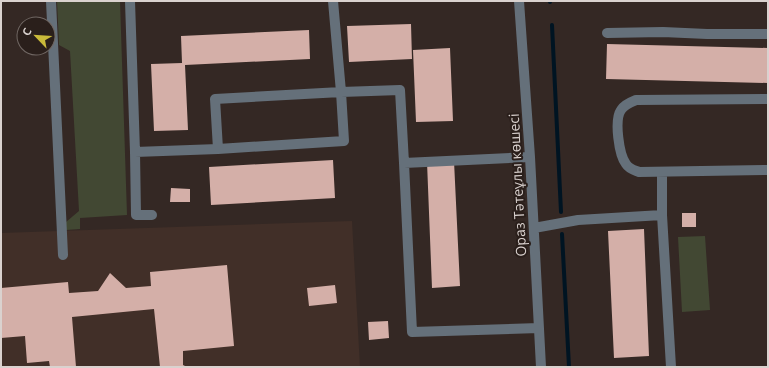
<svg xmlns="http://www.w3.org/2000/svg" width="769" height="368" font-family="'Open Sans',sans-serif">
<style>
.built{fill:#412f28}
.green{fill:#424833}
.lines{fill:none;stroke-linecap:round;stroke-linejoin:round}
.stream{stroke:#001422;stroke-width:4}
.building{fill:#d4afa8}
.minor{stroke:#65707a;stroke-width:10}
.labels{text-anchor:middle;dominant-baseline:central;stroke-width:4;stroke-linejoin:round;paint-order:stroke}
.street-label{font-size:14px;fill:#dad2cf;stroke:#2a1f1b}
</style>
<rect width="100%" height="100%" fill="#342824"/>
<path class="built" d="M 352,221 L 360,367 L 1,367 L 1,233 Z"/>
<path class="green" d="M 57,1 L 120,1 L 127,215 L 80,218 L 80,229 L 66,230 L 66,222 L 79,211 L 70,51 L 59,45 Z
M 705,236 L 710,310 L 682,312 L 678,237 Z"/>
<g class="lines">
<path class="stream" d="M 550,1 L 550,2
M 552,25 L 561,212
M 562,234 L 569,367"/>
</g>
<path class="building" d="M 411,24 L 412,59 L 349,62 L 347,26 Z
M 309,30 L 310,59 L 185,65 L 188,130 L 154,131 L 151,64 L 182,63 L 181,36 Z
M 607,44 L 768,48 L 768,83 L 606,79 Z
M 450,48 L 453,121 L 416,122 L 413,50 Z
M 333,160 L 335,198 L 211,205 L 209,167 Z
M 454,161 L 460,286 L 432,288 L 427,162 Z
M 171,188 L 190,189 L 190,202 L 170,202 Z
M 682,213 L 696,213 L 696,227 L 682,227 Z
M 644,229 L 649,356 L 614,358 L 608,231 Z
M 227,265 L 234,346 L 183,351 L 183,365 L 187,367 L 160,367 L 154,309 L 72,317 L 76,367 L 50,367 L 49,361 L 27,363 L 25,336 L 1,338 L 1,288 L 68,282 L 69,293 L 98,291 L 110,273 L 126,288 L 151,286 L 150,272 Z
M 335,285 L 337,303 L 309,306 L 307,288 Z
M 388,321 L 389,338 L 369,340 L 368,322 Z"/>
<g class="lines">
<path class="minor" d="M 51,1 L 63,255
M 130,1 L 135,152 L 218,149 L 344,141 L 341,92 L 215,99 L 218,149
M 333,1 L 341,92 L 400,90 L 404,163
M 519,1 L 530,157 L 541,367
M 607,33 L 663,32 L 707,34 L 768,34
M 768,99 L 636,100 C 631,102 624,105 621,110 C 614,120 619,155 626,164 C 629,169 634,170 639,172 L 768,170
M 135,152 L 136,215 L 152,215
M 530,157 L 404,163 L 412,332 L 539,328
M 662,172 L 662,215
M 534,228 L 578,220 L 662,215 L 671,367"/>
</g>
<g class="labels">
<g class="street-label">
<text transform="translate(517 185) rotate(-93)">Ораз Тәтеұлы көшесі</text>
</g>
</g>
<rect width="769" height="368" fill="none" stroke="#dad2cf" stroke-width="4"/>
<g transform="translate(36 36) rotate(295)"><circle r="19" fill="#2a1f1b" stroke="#706763"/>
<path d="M0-3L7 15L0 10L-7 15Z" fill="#caba3a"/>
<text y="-6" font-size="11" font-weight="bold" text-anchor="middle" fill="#dad2cf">С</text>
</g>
</svg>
